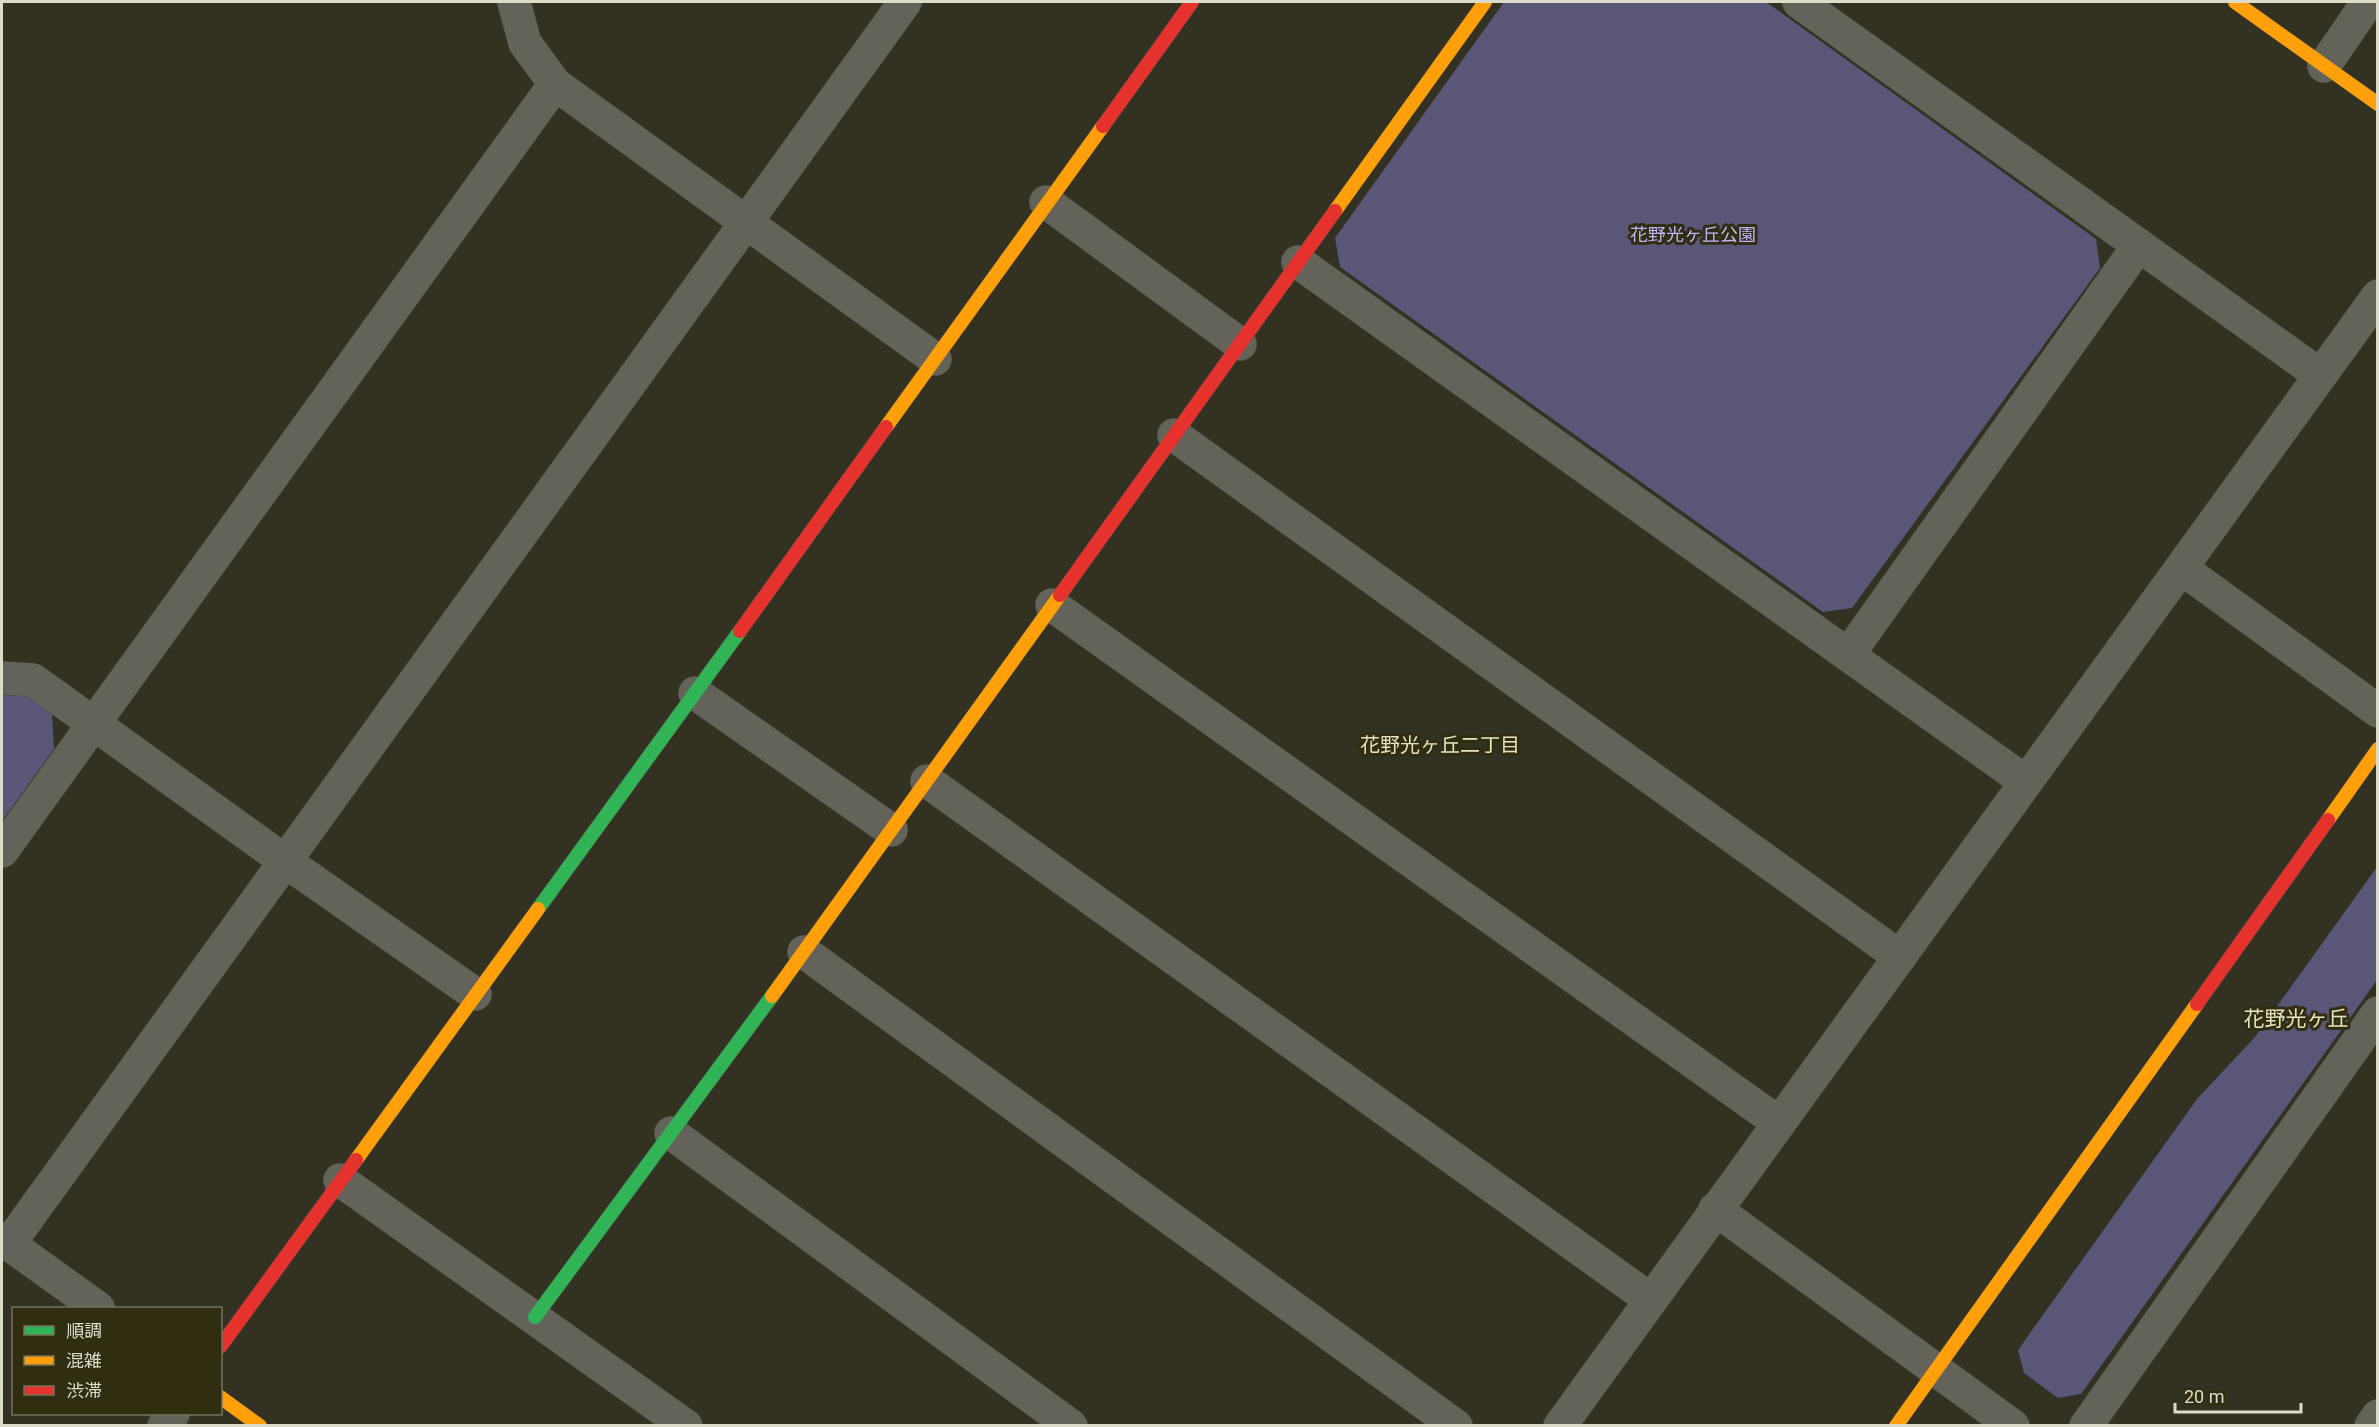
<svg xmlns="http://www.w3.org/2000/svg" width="2379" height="1427" font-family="Roboto,'Noto Sans JP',sans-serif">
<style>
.park{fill:#5b5577}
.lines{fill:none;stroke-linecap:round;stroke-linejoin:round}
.street-casing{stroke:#4d4c3f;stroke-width:34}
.fast-casing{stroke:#4d4c3f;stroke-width:15}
.slow-casing{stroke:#4d4c3f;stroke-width:15}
.jam-casing{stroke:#4d4c3f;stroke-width:15}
.street{stroke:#64635a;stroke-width:33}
.fast{stroke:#30b455;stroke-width:14}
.slow{stroke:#ff9f0a;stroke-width:14}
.jam{stroke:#e5322d;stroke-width:14}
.labels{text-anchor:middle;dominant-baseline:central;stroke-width:6;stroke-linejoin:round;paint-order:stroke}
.park-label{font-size:18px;fill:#c0b5fb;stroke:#302d10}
.neighbourhood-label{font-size:20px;fill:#e6e3c1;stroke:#302d10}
.quarter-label{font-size:21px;fill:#e6e3c1;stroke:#302d10}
</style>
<rect width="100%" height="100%" fill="#333122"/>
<path class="park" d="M 1504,2 L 1766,2 L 2096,239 L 2100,268 L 1852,608 L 1823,612 L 1340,267 L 1335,238 Z
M 2,693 L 29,695 L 52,713 L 54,749 L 2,821 Z
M 2377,867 L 2377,980 L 2081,1394 L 2058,1398 L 2024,1373 L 2018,1350 L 2197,1099 L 2255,1037 Z"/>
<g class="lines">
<defs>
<path id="street" d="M 514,2 L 525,43 L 555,84
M 1799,2 L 2320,375
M 2324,66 L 2368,2
M 1046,202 L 1240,344
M 1298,262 L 2026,782
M 1174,435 L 1900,957
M 2181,568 L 2378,711
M 1052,605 L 1779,1123
M 1848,655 L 2139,245
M 2,678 L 33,680 L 285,861 L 475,994
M 695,693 L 891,830
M 927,781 L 1651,1300
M 2,851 L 555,84 L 935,359
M 804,952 L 1456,1426
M 671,1133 L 1071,1426
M 340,1180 L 686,1426
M 1715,1209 L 2013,1426
M 2,1239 L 98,1308
M 9,1244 L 905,2
M 164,1426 L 173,1414
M 1560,1426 L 2378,296
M 2086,1426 L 2378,1013
M 2371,1426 L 2378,1416"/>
<path id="fast" d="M 538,909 L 740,631
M 535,1317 L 772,996"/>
<path id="slow" d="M 2235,2 L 2378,104
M 1335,211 L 1485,2
M 886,427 L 1103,126
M 2328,820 L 2378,749
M 772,996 L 1060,595
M 356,1160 L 538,909
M 220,1397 L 260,1426
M 1896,1426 L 2197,1004"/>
<path id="jam" d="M 1103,126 L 1192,2
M 1060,595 L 1335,211
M 740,631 L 886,427
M 2197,1004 L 2328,820
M 220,1347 L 356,1160"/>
</defs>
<use href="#street" class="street-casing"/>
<use href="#fast" class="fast-casing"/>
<use href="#slow" class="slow-casing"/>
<use href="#jam" class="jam-casing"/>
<use href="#street" class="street"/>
<use href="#fast" class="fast"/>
<use href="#slow" class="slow"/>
<use href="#jam" class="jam"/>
</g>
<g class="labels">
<g class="park-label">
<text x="1693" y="234">花野光ヶ丘公園</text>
</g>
<g class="neighbourhood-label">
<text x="1440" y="745">花野光ヶ丘二丁目</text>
</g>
<g class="quarter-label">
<text x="2296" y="1019">花野光ヶ丘</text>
</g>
</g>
<rect width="2379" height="1427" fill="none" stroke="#dddccb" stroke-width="6"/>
<rect x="12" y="1307" width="210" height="108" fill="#302d10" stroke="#75735b" stroke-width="1.5"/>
<rect x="24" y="1326" width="30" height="9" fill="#30b455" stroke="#75735b" stroke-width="1.5"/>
<text x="66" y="1337" font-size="18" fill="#dddccb">順調</text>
<rect x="24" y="1356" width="30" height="9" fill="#ff9f0a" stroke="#75735b" stroke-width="1.5"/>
<text x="66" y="1367" font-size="18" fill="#dddccb">混雑</text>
<rect x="24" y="1386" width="30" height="9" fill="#e5322d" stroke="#75735b" stroke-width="1.5"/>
<text x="66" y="1397" font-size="18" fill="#dddccb">渋滞</text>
<path d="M2175 1403v9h126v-9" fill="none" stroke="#dddccb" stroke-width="3"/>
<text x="2184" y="1403" font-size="18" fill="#dddccb" stroke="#302d10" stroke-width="4.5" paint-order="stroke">20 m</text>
</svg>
